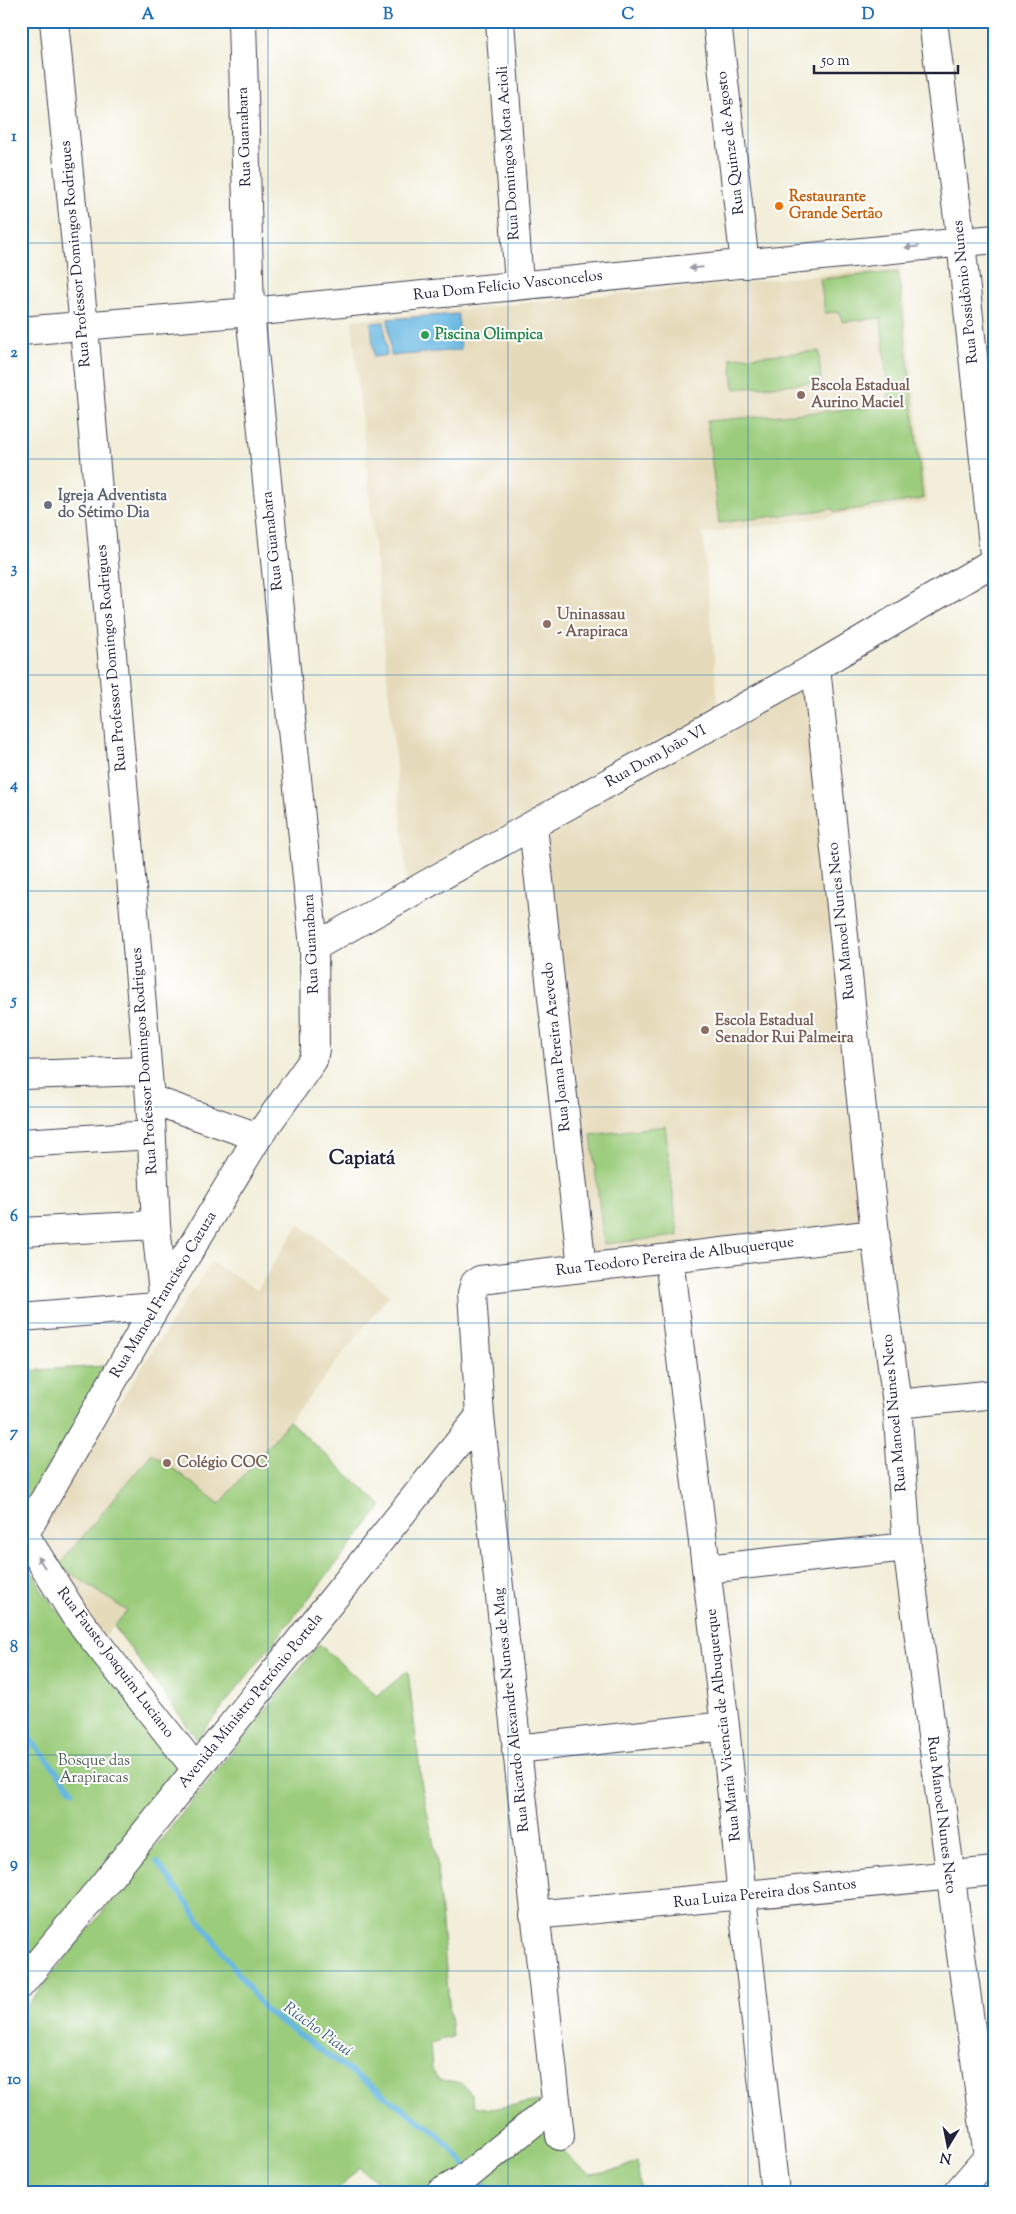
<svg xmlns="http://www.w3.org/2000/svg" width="1016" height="2214" font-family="'Sorts Mill Goudy',serif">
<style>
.built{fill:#e5daba}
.green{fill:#9bcc7b;stroke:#5e775b}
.water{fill:#67b8e2;stroke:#446d8e}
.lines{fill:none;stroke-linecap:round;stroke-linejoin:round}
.stream{stroke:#67b8e2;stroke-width:5.5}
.minor-casing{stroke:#414153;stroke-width:30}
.minor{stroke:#fff;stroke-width:28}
.oneway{fill:#9c9ca7}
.grid{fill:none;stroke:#1f6fb2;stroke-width:1;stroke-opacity:0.55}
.food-dot{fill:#e8710a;stroke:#fff;stroke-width:2}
.leisure-dot{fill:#2e9e5b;stroke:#fff;stroke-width:2}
.education-dot{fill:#8d6e63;stroke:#fff;stroke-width:2}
.worship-dot{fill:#6b7280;stroke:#fff;stroke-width:2}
.labels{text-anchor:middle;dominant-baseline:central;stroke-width:4;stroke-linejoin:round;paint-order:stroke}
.street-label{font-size:15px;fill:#22223b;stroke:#fff}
.food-label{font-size:15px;font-weight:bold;fill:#c56008;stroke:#fff;text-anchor:start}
.leisure-label{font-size:15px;font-weight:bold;fill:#27864d;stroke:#fff;text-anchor:start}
.education-label{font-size:15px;font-weight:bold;fill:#785e54;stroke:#fff;text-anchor:start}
.worship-label{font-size:15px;font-weight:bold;fill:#5b616d;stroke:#fff;text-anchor:start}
.park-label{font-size:15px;fill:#4c5e51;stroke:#fff}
.water-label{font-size:16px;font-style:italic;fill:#3e5e7e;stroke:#fff}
.district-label{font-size:20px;font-weight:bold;fill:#22223b;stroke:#fff}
.neatline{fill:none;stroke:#1f6fb2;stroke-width:2}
.grid-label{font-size:16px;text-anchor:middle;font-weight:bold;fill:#1f6fb2}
</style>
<rect width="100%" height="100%" fill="#fff"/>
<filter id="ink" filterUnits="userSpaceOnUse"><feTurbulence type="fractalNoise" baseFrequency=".02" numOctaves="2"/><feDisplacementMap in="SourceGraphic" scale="10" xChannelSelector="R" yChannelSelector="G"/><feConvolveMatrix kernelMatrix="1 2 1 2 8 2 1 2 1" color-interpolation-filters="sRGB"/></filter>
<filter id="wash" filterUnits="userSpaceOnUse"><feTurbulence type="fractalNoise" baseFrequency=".0096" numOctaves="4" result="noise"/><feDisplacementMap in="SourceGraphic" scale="20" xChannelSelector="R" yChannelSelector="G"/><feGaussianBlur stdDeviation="1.12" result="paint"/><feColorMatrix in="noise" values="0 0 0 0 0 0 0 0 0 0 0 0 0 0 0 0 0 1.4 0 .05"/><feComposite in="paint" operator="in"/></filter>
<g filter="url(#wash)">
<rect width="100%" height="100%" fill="#f2eed9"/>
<path class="built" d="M 901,267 L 927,503 L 703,534 L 719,714 L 408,888 L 352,320 Z
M 816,667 L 875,1234 L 582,1268 L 533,826 Z
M 299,1224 L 389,1295 L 306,1401 L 220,1504 L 98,1644 L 28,1541 L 211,1262 L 257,1290 Z"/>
<path class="green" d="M 898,272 L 923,499 L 835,512 L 833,509 L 719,523 L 707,421 L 889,406 L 881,318 L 842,322 L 840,312 L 825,313 L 820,279 Z
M 819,351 L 821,382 L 734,389 L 731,358 Z
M 665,1126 L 678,1236 L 604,1244 L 591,1135 Z
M 122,1365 L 21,1529 L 21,1371 Z
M 289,1421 L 382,1506 L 197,1739 L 114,1626 L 127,1611 L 59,1565 L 152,1453 L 220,1504 Z
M 21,1548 L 42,1591 L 188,1769 L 21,1973 Z
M 319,1644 L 377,1696 L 408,1671 L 422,1787 L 436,1855 L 452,2037 L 430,2043 L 432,2070 L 439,2080 C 463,2082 467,2082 475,2106 L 490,2109 L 539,2101 C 552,2134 559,2154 590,2174 L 621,2169 L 637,2161 L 641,2193 L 390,2193 L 359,2167 L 336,2193 L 21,2193 L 21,2013 Z
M 723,2186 L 725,2193 L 674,2193 Z"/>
<path class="water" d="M 458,314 L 461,350 L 391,356 L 388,319 Z
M 384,322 L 387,355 L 374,357 L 371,323 Z"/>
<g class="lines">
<path class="stream" d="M 21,1728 L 73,1791
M 157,1862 L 265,2010 L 438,2134 L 467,2167
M 477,2178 L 491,2193"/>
</g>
</g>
<g filter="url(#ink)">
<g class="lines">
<defs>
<path id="minor" d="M 54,21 L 84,327 L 150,1099 L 156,1225 L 163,1294
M 500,21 L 519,284
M 717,21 L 745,264
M 933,21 L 961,242 L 995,564
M 21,331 L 250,312 L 995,239
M 816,667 L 875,1234 L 897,1404 L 907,1547 L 988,2157
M 533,826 L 582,1268
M 314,947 L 816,667 L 995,561
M 21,1075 L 147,1071
M 150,1099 L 258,1137
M 21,1143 L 151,1135
M 21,1232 L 156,1225
M 669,1258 L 725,1726 L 742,1897 L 775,2193
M 21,1317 L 156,1306
M 897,1404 L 995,1394
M 21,1529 L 74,1614 L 196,1769
M 24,1535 L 156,1306 L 258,1137 L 313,1060 L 315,1049 L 314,947 L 250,312 L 242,21
M 706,1569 L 907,1547
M 516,1749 L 725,1726
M 534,1915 L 995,1871
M 21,1984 L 104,1884 L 480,1416
M 560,2136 L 480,1416 L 472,1293 L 475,1283 L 480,1280 L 875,1234
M 440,2193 L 462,2180 L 556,2104
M 957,2193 L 995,2149"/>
</defs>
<use href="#minor" class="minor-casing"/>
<use href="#minor" class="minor"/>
</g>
<defs><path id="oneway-solid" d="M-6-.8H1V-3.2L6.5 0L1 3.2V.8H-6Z" transform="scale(1.25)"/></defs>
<g class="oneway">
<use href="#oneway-solid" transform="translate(912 247) rotate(174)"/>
<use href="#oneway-solid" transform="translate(696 268) rotate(175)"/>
<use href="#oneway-solid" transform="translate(41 1562) rotate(-123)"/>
</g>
</g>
<path class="grid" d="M 268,21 L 268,2193M 508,21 L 508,2193M 748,21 L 748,2193M 21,243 L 995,243M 21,459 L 995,459M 21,675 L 995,675M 21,891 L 995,891M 21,1107 L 995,1107M 21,1323 L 995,1323M 21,1539 L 995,1539M 21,1755 L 995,1755M 21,1971 L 995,1971"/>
<circle class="food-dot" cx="779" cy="206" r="5"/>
<circle class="leisure-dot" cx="425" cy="335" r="5"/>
<g class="education-dot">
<circle cx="801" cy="395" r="5"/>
<circle cx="547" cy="624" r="5"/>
<circle cx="705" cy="1030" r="5"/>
<circle cx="167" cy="1463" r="5"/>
</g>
<circle class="worship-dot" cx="48" cy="505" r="5"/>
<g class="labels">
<g class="street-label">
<text transform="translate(245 137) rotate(-92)">Rua Guanabara</text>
<text transform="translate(731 143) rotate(-97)">Rua Quinze de Agosto</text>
<text transform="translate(509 153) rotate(-94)">Rua Domingos Mota Acioli</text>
<text transform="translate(76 254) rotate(-95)">Rua Professor Domingos Rodrigues</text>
<text transform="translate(508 286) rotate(-6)">Rua Dom Felício Vasconcelos</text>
<text transform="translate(966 292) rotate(-96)">Rua Possidônio Nunes</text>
<text transform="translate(273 541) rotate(-96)">Rua Guanabara</text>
<text transform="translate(112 658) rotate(-95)">Rua Professor Domingos Rodrigues</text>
<text transform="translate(656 757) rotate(-29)">Rua Dom João VI</text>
<text transform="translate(842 921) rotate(-96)">Rua Manoel Nunes Neto</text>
<text transform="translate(312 944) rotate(-93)">Rua Guanabara</text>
<text transform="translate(557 1047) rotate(-96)">Rua Joana Pereira Azevedo</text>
<text transform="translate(145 1061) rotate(-94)">Rua Professor Domingos Rodrigues</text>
<text transform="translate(675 1257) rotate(-7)">Rua Teodoro Pereira de Albuquerque</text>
<text transform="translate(164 1295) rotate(-59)">Rua Manoel Francisco Cazuza</text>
<text transform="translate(895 1413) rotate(-95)">Rua Manoel Nunes Neto</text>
<text transform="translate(115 1663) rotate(53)">Rua Fausto Joaquim Luciano</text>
<text transform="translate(251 1701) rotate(-51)">Avenida Ministro Petrônio Portela</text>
<text transform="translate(512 1710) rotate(-96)">Rua Ricardo Alexandre Nunes de Mag</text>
<text transform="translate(724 1725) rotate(-96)">Rua Maria Vicencia de Albuquerque</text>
<text transform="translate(941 1815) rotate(83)">Rua Manoel Nunes Neto</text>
<text transform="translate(765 1894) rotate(-6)">Rua Luiza Pereira dos Santos</text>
</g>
<g class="food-label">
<text x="789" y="197">Restaurante<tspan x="789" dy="17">Grande Sertão</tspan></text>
</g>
<g class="leisure-label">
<text x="435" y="335">Piscina Olimpica</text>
</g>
<g class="education-label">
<text x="811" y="386">Escola Estadual<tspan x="811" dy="17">Aurino Maciel</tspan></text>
<text x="557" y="615">Uninassau<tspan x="557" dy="17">- Arapiraca</tspan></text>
<text x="715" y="1021">Escola Estadual<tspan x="715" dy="17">Senador Rui Palmeira</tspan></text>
<text x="177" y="1463">Colégio COC</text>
</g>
<g class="worship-label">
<text x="58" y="496">Igreja Adventista<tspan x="58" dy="17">do Sétimo Dia</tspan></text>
</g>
<g class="park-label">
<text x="94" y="1761">Bosque das<tspan x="94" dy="17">Arapiracas</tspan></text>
</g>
<g class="water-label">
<text transform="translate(317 2030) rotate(36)">Riacho Piauí</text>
</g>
<g class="district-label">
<text x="362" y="1159">Capiatá</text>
</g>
</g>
<rect width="1016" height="2214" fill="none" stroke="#fff" stroke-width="55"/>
<g transform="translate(948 2146) rotate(190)" stroke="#ffffff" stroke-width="4" paint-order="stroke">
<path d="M0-4L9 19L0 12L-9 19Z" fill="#22223b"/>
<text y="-8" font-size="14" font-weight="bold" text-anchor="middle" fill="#22223b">N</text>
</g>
<path d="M814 65v8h144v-8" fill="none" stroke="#22223b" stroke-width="2.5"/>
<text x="821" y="65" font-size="15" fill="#22223b" stroke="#ffffff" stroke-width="4" paint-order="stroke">50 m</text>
<rect x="28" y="28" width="960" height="2158" class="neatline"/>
<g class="grid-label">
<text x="148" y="19">A</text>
<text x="388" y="19">B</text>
<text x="628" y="19">C</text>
<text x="868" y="19">D</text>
<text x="14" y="141">1</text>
<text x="14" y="357">2</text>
<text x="14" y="573">3</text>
<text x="14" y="789">4</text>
<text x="14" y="1005">5</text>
<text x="14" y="1221">6</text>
<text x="14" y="1437">7</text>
<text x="14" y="1652">8</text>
<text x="14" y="1868">9</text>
<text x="14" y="2084">10</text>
</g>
</svg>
